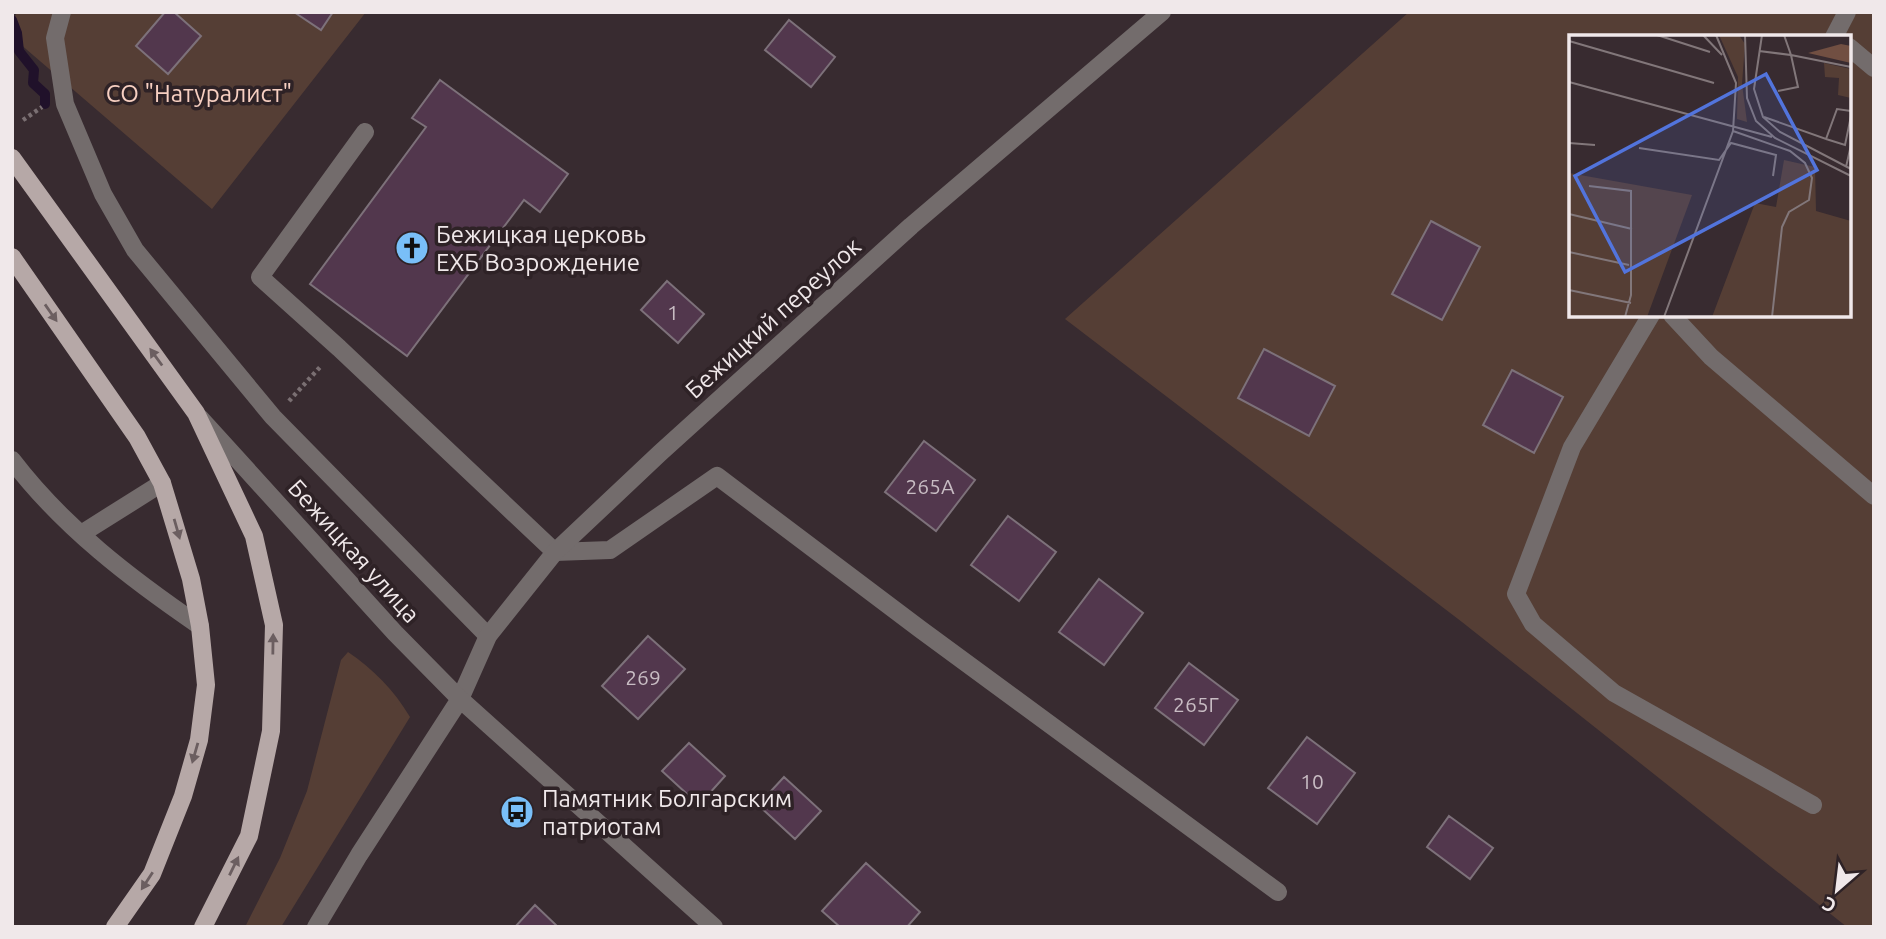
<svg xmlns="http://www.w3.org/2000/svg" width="1886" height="939" font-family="Ubuntu,sans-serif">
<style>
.green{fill:#553e35;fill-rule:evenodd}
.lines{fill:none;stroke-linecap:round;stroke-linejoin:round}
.stream{stroke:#20112a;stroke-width:10}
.building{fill:#52374d;stroke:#7d717a;stroke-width:2}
.path{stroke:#7a6f72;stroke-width:4.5;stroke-dasharray:3.5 3.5;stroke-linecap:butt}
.service{stroke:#736c6c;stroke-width:18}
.minor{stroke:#736c6c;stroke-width:18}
.tertiary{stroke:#736c6c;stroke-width:18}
.primary{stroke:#b6a8a7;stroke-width:18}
.oneway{fill:#6b5e60}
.labels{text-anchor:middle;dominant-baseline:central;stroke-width:7;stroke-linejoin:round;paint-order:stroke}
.number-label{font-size:21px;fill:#c8bcc3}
.park-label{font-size:24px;fill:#f7cfc1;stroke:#2e2226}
.poi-label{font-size:24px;fill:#f0e8ea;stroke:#2e2226;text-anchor:start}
.street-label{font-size:24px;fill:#f0e8ea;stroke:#2e2226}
.inset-road{fill:none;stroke:#82777a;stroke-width:2}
.view{fill:#5274dc;fill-opacity:0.15;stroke:#5274dc;stroke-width:3.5}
.inset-edge{fill:none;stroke:#f0e8ea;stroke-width:3.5}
</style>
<rect width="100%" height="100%" fill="#382b30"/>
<path class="green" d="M 17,12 L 366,12 L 212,209 L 12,37 L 12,23 Z
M 1409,12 L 1874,12 L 1874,927 L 1847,927 L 1462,622 L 1065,319 ZM 1571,37 L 1849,37 L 1849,315 L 1571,315 Z
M 348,652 C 373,669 394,690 410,717 L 281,927 L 245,927 L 280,858 L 307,791 L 341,660 Z"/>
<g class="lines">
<path class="stream" d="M 12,20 L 17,33 L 19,51 L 34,70 L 33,83 L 45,94 L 45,104"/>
</g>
<path class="building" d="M 165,12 L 174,12 L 201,36 L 168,74 L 136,46 Z
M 294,12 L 333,12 L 321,30 Z
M 789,20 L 835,57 L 811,87 L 765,50 Z
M 440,80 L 568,174 L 540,212 L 524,200 L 407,356 L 310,284 L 426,127 L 412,118 Z
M 1431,221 L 1480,247 L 1442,320 L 1392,294 Z
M 667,281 L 704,314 L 678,343 L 641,310 Z
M 1264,349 L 1335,386 L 1309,436 L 1238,398 Z
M 1512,370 L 1563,397 L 1534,453 L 1483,425 Z
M 924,441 L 975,480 L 936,531 L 885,492 Z
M 1008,516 L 1056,552 L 1019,601 L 971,565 Z
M 1099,579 L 1143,613 L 1104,665 L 1059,632 Z
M 648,636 L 685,669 L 638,719 L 602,686 Z
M 1189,663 L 1238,700 L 1204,745 L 1155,708 Z
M 1307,737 L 1355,773 L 1317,824 L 1268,788 Z
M 689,743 L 725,776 L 699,805 L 662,771 Z
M 784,777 L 821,811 L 795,839 L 758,805 Z
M 1449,816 L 1493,848 L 1470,879 L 1427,847 Z
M 866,863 L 920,912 L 907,927 L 840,927 L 822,911 Z
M 535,905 L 558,927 L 515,927 Z"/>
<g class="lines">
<path class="path" d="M 23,120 L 42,107
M 289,401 L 321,366"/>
<path class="service" d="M 62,12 L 55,38 L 65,104 L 103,194 L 135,250 L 273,417 L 488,636
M 1834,37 L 1847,12
M 1849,47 L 1874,68
M 365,132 L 260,277 L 339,348 L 555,552 L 610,550 L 717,476 L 920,629 L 1278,892
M 1651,315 L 1572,447 L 1516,594 L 1533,624 L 1614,693 L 1813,805
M 1672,315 L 1711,357 L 1874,496
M 12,460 C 63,527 131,579 200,626
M 81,534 L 162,483"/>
<path class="minor" d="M 460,699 L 488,636 L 555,552 L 660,453 L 911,226 L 1162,12"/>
<path class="tertiary" d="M 200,418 L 395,633 L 460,699 L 714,927
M 316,927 L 359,855 L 460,699"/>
<path class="primary" d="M 12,158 L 196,413 L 254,536 L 274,625 L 271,731 L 249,836 L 203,927
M 12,257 L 137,437 L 162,483 L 191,579 L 200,626 L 206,685 L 199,740 L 183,796 L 152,874 L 115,927"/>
</g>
<defs><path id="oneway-solid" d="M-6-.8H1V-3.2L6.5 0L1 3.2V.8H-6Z" transform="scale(1.75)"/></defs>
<g class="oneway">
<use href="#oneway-solid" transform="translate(51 313) rotate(55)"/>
<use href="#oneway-solid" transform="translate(156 357) rotate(-126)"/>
<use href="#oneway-solid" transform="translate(177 529) rotate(74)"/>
<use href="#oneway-solid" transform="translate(273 644) rotate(-89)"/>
<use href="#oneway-solid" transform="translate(195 753) rotate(106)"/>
<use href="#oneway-solid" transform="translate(234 866) rotate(-64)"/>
<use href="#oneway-solid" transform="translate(147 881) rotate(123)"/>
</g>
<defs>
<symbol id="church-disc" viewBox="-11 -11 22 22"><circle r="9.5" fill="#79bff8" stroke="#2e2226"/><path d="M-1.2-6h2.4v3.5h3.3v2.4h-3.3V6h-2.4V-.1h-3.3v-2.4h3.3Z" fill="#111"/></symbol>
<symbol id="bus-disc" viewBox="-11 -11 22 22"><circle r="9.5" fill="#79bff8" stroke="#2e2226"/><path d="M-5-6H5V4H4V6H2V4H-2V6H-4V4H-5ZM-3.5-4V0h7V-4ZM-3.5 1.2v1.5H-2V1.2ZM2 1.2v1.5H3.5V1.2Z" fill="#111"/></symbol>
</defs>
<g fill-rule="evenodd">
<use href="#church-disc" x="393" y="229" width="38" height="38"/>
<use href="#bus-disc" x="498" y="793" width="38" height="38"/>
</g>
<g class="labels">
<g class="number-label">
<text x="673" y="312">1</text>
<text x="930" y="486">265А</text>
<text x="643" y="677">269</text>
<text x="1196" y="704">265Г</text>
<text x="1312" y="781">10</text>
</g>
<g class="park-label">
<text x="199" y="93">СО "Натуралист"</text>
</g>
<g class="poi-label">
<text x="436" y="234">Бежицкая церковь<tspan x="436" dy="28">ЕХБ Возрождение</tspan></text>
<text x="542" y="798">Памятник Болгарским<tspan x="542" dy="28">патриотам</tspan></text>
</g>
<g class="street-label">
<text transform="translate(773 318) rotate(-42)">Бежицкий переулок</text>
<text transform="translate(354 551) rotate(48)">Бежицкая улица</text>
</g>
</g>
<g transform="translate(1569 35)">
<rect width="282" height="282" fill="#382b30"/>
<path d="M 150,0 L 170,0 L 176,9 L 173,49 L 178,87 L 168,84 L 169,42 ZM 255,28 L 282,34 L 282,63 L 269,60 L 270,43 L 256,42 ZM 215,125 L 246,132 L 247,176 L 282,186 L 282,282 L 143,282 L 186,168 L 207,172 ZM 0,138 L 123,160 L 78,282 L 0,282 Z" fill="#553e35"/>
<path d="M 272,9 L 282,11 L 282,28 L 239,18 Z" fill="#714f42"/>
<path class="inset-road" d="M 88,0 L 141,17M 134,0 L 153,20M 176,0 L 178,63 L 187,86 L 206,103 L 282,141M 193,0 L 185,54 L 194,82 L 211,97 L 282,134M 0,6 L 145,48M 190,16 L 222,20 L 215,0M 222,20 L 282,32M 0,47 L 203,102M 209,56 L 229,52 L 222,20M 195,82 L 257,104 L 268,74 L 282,76M 164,96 L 221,116 L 236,128 L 243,143 L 240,165 L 220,177 L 213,192 L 203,282M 257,104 L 276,110 L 282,81M 0,108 L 26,110M 70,113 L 150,125 L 162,108 L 207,120 L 204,141M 277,132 L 282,110M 20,151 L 62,156 L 62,260 L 56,282M 0,179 L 63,194M 0,217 L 60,230M 0,255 L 62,268M 95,282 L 164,96 L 167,48 L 147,0"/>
<path class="view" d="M 197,39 L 248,135 L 56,237 L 6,141 Z"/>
<rect width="282" height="282" class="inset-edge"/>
</g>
<rect width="1886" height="939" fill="none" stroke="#f0e8ea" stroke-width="28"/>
<g transform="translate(1837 890) rotate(208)" stroke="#2e2226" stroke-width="5" paint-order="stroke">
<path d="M0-5L12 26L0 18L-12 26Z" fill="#f0e8ea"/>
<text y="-10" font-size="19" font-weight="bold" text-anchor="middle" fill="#f0e8ea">С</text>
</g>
</svg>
